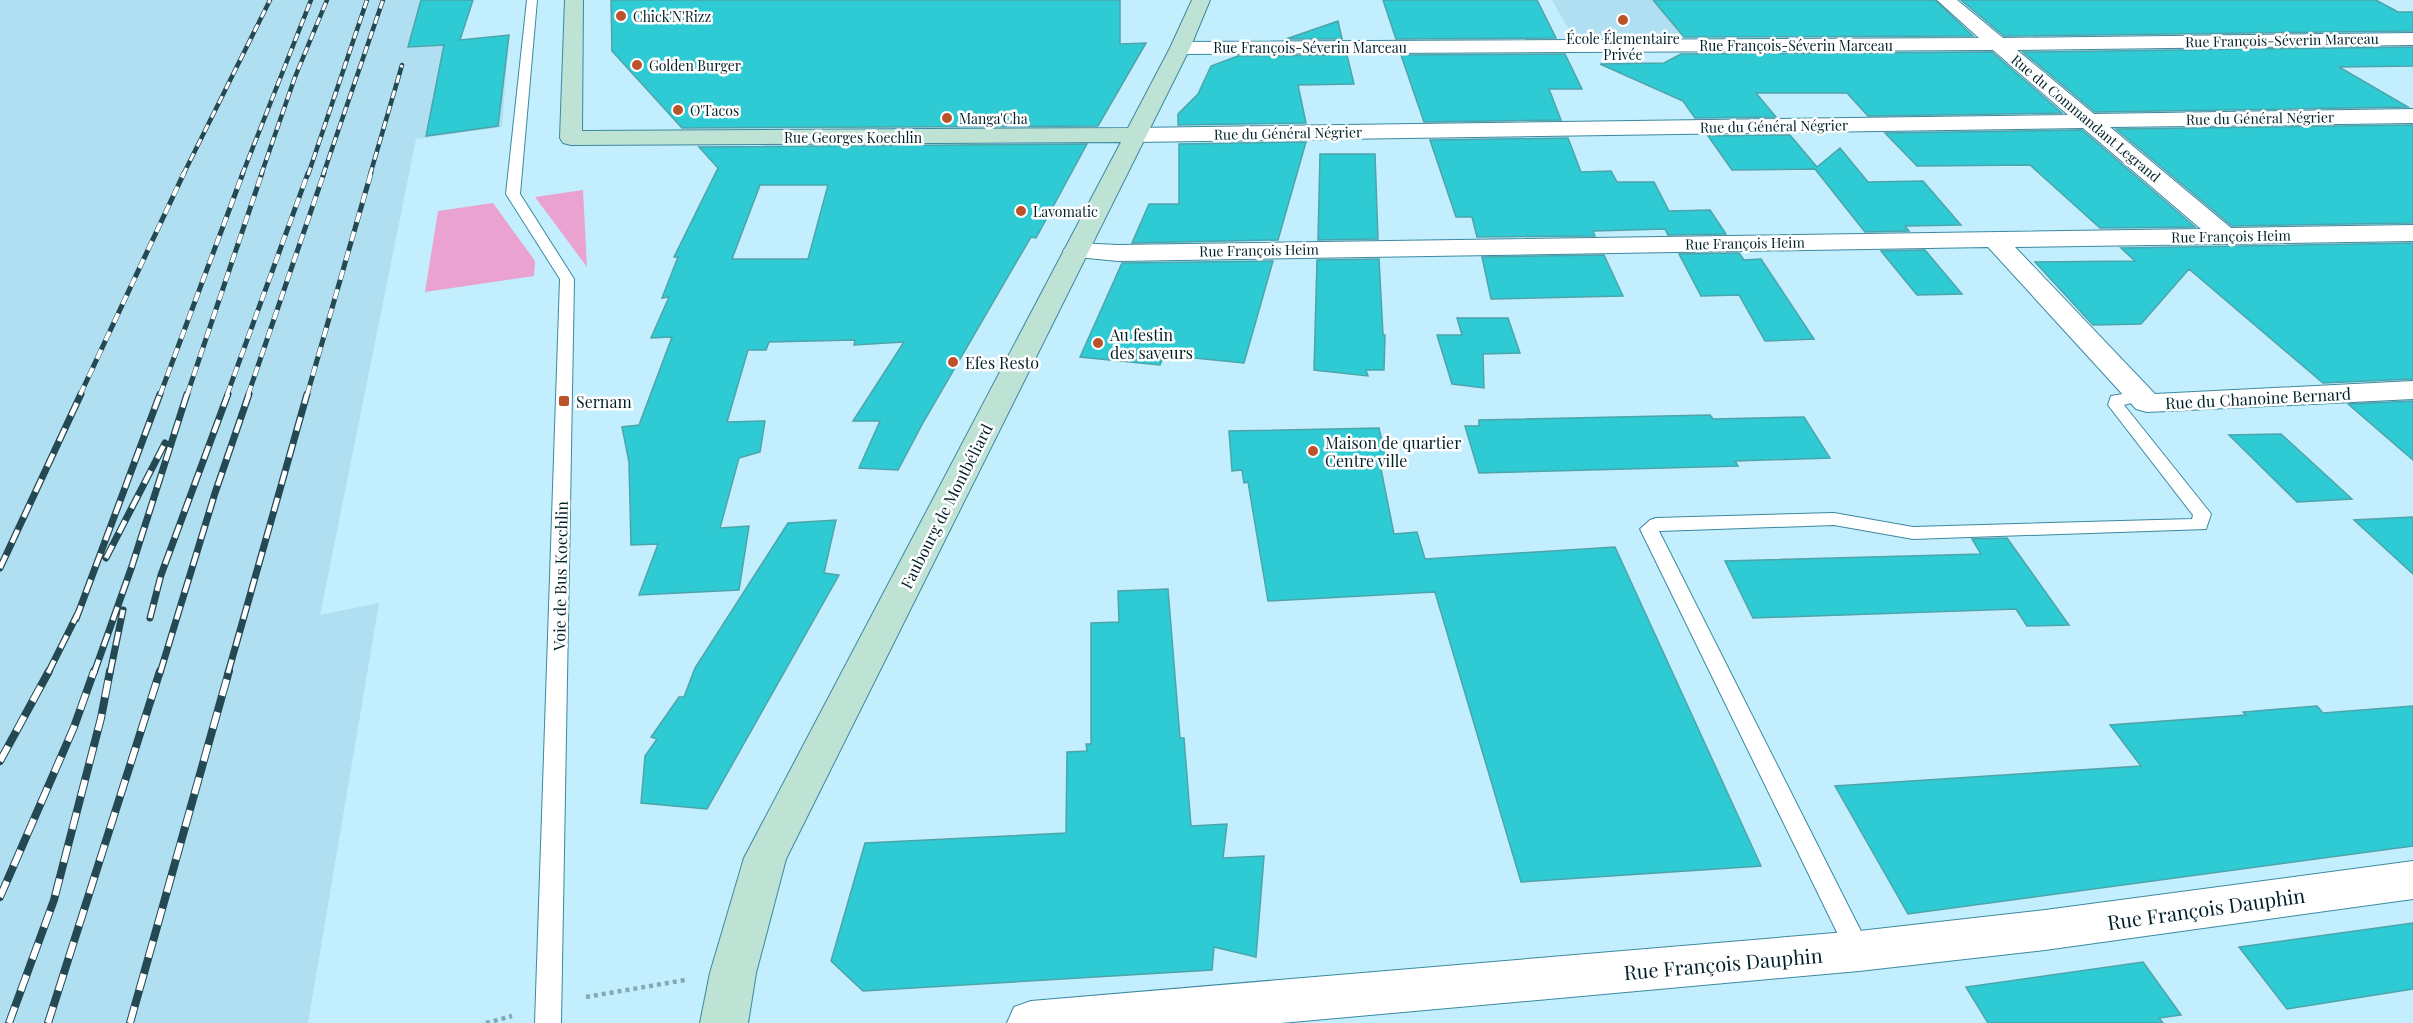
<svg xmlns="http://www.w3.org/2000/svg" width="2413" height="1023" font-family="'Playfair Display',serif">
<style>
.built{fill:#afdff1}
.green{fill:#eaa3d1}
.building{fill:#2fcbd4;stroke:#4da4aa;stroke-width:1.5;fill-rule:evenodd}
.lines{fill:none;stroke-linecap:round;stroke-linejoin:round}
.lane-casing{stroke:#3b89a1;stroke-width:2}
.street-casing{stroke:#3b89a1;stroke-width:2}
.secondary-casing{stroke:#3b89a1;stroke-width:2}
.path{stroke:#81aab7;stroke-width:4.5;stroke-dasharray:4 4;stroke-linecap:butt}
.lane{fill:#fff;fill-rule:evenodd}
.street{fill:#fff;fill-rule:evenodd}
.secondary{fill:#bee3d4;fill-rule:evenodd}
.rail-far3-casing{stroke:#254953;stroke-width:4.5}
.rail-far2-casing{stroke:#254953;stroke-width:5}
.rail-far1-casing{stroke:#254953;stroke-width:7}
.rail-casing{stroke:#254953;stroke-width:8}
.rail-far3{stroke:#fff;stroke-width:3;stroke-dasharray:8;stroke-linecap:butt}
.rail-far2{stroke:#fff;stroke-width:4;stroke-dasharray:10;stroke-linecap:butt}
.rail-far1{stroke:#fff;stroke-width:4.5;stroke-dasharray:14;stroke-linecap:butt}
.rail{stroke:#fff;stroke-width:6;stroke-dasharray:17;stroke-linecap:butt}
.poi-dot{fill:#ba5329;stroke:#fff;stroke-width:2}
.labels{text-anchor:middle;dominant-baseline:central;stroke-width:5;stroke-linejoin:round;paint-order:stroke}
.far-poi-label{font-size:14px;fill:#00212a;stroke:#fff;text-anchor:start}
.far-street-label{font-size:14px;fill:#00212a;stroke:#fff}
.poi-label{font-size:16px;fill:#00212a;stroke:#fff;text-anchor:start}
.street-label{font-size:16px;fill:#00212a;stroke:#fff}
.near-street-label{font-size:20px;fill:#00212a;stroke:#fff}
</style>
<rect width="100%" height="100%" fill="#c2eefe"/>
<path class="built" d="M 0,0 L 465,0 L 457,40 L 509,35 L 502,127 L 416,139 L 320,615 L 379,603 L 308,1023 L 0,1023 Z
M 1552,0 L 1698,0 L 1692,35 L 1572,35 Z"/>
<path class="green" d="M 583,190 L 587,267 L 535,197 Z
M 493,203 L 535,261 L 534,276 L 425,292 L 438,211 Z"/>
<path class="building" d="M 421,0 L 473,0 L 460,40 L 509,35 L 498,126 L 426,136 L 444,45 L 408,47 Z
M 611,0 L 1120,0 L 1120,44 L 1146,43 L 1098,126 L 682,128 L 612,51 Z
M 1383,0 L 1537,0 L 1556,38 L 1396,39 Z
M 1653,0 L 1935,0 L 1973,36 L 1684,37 Z
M 1961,0 L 2376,0 L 2398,12 L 2413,12 L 2413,31 L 2004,36 Z
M 1338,21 L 1342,39 L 1286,39 Z
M 2413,47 L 2413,66 L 2339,67 L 2408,107 L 2095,112 L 2023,52 Z
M 1992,52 L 2062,113 L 1868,116 L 1847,93 L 1756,93 L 1776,117 L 1695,118 L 1683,101 L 1600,64 L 1664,63 L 1681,54 Z
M 1565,54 L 1582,89 L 1549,89 L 1561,120 L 1424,122 L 1401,55 Z
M 1347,55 L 1354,84 L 1298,85 L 1306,123 L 1178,125 L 1178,114 L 1198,94 L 1211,66 L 1238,56 Z
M 2413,125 L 2413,223 L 2232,226 L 2116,129 Z
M 2082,130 L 2195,227 L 2100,228 L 2030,165 L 1917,166 L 1885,133 Z
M 1790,135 L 1817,167 L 1840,148 L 1868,182 L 1923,181 L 1961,225 L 1905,226 L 1909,231 L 1865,232 L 1815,169 L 1732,170 L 1708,136 Z
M 1568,138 L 1581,172 L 1611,171 L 1617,182 L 1654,182 L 1669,211 L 1710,210 L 1726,234 L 1668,235 L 1665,229 L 1593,231 L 1595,236 L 1477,237 L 1472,217 L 1456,217 L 1430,140 Z
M 1306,142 L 1278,240 L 1132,243 L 1149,204 L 1179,204 L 1179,144 Z
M 1087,144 L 1036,238 L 1031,237 L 924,421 L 898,470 L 859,468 L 880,421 L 853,421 L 904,342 L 854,345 L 855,340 L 769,342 L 766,350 L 748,350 L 727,422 L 765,421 L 760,452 L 739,458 L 720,528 L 749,526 L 739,590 L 639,595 L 658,544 L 631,545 L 629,462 L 622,427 L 639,425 L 672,337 L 651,338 L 669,297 L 662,298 L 678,257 L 674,257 L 718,168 L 699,147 ZM 760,185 L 828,185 L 808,259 L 732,259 Z
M 1320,154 L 1375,154 L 1378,239 L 1318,240 Z
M 2413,243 L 2413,379 L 2323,383 L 2189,269 L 2141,324 L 2093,325 L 2035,262 L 2135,261 L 2121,248 Z
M 1925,250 L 1962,294 L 1917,295 L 1881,251 Z
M 1739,253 L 1744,260 L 1761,259 L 1814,339 L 1765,341 L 1739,295 L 1701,296 L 1679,254 Z
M 1604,255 L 1623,296 L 1491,299 L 1482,257 Z
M 1379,259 L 1383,335 L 1385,335 L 1384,370 L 1366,370 L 1368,376 L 1314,370 L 1317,260 Z
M 1273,261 L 1244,363 L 1164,355 L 1160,365 L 1080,357 L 1122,263 Z
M 1457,318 L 1508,318 L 1520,353 L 1483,354 L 1484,388 L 1452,384 L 1437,335 L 1462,335 Z
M 2413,401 L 2413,460 L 2348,404 Z
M 1710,415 L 1713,419 L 1804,417 L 1830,458 L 1735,461 L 1738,466 L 1479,473 L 1465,426 L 1479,426 L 1479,420 Z
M 1379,428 L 1387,464 L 1380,464 L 1394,534 L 1417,532 L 1425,559 L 1615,547 L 1761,866 L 1521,882 L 1435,592 L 1268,601 L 1248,482 L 1244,483 L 1242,470 L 1232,471 L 1229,431 Z
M 2281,434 L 2352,499 L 2297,502 L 2229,435 Z
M 2413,517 L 2413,574 L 2354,520 Z
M 836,520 L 824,573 L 839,575 L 707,809 L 641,803 L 645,756 L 657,739 L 651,737 L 679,697 L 684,697 L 695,668 L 788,523 Z
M 2007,538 L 2069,625 L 2027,626 L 2016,609 L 1753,618 L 1725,561 L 1981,554 L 1972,539 Z
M 1168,589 L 1180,738 L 1184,738 L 1191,826 L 1227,824 L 1223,858 L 1264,856 L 1256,957 L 1214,947 L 1212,970 L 863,991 L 831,961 L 865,843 L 1066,833 L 1067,752 L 1087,751 L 1086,744 L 1091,744 L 1091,623 L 1119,622 L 1118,591 Z
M 2317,706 L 2323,713 L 2413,706 L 2413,846 L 1908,914 L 1835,786 L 2141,766 L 2110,725 L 2246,715 L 2243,712 Z
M 2413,923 L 2413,989 L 2287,1009 L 2239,947 Z
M 2143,962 L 2181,1015 L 2159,1018 L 2163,1023 L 1988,1023 L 1966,987 Z"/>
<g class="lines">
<defs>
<path id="lane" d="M 527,0 L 537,0 L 520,194 L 574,279 L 561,1023 L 535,1023 L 560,279 L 506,194 Z
M 2140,391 L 2148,396 L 2146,399 L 2124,405 L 2208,510 L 2211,514 L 2206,529 L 1913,539 L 1834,525 L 1659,531 L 1871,951 L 1868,959 L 1859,962 L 1850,959 L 1640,529 L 1650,520 L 1656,518 L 1834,513 L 1913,527 L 2192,519 L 2193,515 L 2108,405 L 2111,396 Z"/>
<path id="street" d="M 1937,0 L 1957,0 L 2003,38 L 2413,33 L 2413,45 L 2017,50 L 2094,114 L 2413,109 L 2413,123 L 2110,127 L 2231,228 L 2413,225 L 2413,241 L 2015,247 L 2155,394 L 2413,381 L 2413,399 L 2147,412 L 2136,409 L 1988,247 L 1118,261 L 1067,256 L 1063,251 L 1067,246 L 1076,243 L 1118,245 L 2201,229 L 2083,128 L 1135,142 L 1127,140 L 1124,135 L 1127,130 L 1135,128 L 2068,115 L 1993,50 L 1180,54 L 1173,52 L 1170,48 L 1173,44 L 1180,42 L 1979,38 Z
M 2413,861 L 2413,899 L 2045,950 L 1859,971 L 1281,1023 L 1007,1023 L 1014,1007 L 1031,1001 L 1859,931 L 2045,910 Z"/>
<path id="secondary" d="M 565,0 L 583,0 L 582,131 L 1128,128 L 1170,48 L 1192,0 L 1210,0 L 1190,48 L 786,859 L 756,973 L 748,1023 L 700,1023 L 710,973 L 744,858 L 1121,142 L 571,145 L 563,143 L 560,138 Z"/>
</defs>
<use href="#lane" class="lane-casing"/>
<use href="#street" class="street-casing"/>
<use href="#secondary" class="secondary-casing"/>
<path class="path" d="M 586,997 L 685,980
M 486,1023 L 512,1016"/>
<use href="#lane" class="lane"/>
<use href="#street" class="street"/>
<use href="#secondary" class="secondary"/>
<defs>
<path id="rail-far3" d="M 183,175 L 270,0
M 242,175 L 311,0
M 261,175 L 295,77 L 327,0
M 308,175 L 367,0
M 323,175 L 383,0
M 370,175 L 402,65"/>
<path id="rail-far2" d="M 80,395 L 184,173
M 160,395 L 243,173
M 187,395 L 262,173
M 227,395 L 308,173
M 248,395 L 324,173
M 307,395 L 371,173"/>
<path id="rail-far1" d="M 106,558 L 165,443
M 0,568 L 81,394
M 150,618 L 161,575 L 228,394
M 76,619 L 160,394
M 48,673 L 79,611
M 94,673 L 132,566 L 187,394
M 110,673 L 123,610
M 160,673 L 215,493 L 249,394
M 228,673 L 307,394"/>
<path id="rail" d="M 0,761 L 49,671
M 0,897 L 74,727 L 94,671
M 9,1023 L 54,900 L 101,718 L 110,671
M 48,1023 L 160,671
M 130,1023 L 229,671"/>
</defs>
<use href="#rail-far3" class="rail-far3-casing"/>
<use href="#rail-far2" class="rail-far2-casing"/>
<use href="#rail-far1" class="rail-far1-casing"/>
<use href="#rail" class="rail-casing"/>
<use href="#rail-far3" class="rail-far3"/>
<use href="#rail-far2" class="rail-far2"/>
<use href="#rail-far1" class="rail-far1"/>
<use href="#rail" class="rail"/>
</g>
<g class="poi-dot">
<circle cx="621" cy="16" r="6"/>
<circle cx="1623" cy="20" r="6"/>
<circle cx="637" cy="65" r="6"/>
<circle cx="678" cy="110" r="6"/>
<circle cx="947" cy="118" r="6"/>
<circle cx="1021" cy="211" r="6"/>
<circle cx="1098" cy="343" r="6"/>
<circle cx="953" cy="362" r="6"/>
<rect x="558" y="395" width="12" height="12" rx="3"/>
<circle cx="1313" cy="451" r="6"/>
</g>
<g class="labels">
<g class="far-poi-label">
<text x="633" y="16">Chick'N'Rizz</text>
<text x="1623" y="38" text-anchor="middle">École Élementaire<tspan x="1623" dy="16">Privée</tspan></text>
<text x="649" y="65">Golden Burger</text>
<text x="690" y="110">O'Tacos</text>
<text x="959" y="118">Manga'Cha</text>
<text x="1033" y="211">Lavomatic</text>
</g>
<g class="far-street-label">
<text transform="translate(2282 40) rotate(-1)">Rue François-Séverin Marceau</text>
<text x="1796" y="45">Rue François-Séverin Marceau</text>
<text x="1310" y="47">Rue François-Séverin Marceau</text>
<text transform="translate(2086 118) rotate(40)">Rue du Commandant Legrand</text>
<text transform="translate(2260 118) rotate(-1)">Rue du Général Négrier</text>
<text transform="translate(1774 126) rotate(-1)">Rue du Général Négrier</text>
<text transform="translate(1288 133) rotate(-1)">Rue du Général Négrier</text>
<text x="853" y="137">Rue Georges Koechlin</text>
<text transform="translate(2231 236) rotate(-1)">Rue François Heim</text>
<text transform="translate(1745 243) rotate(-1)">Rue François Heim</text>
<text transform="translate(1259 250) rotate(-1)">Rue François Heim</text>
</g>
<g class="poi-label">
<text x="1110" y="334">Au festin<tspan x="1110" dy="18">des saveurs</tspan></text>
<text x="965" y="362">Efes Resto</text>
<text x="576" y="401">Sernam</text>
<text x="1325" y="442">Maison de quartier<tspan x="1325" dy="18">Centre ville</tspan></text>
</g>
<g class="street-label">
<text transform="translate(2258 398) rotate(-3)">Rue du Chanoine Bernard</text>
<text transform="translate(946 506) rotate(-63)">Faubourg de Montbéliard</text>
<text transform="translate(560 576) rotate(-89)">Voie de Bus Koechlin</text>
</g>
<g class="near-street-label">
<text transform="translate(2206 908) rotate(-8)">Rue François Dauphin</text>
<text transform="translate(1723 963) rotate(-5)">Rue François Dauphin</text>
</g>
</g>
</svg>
